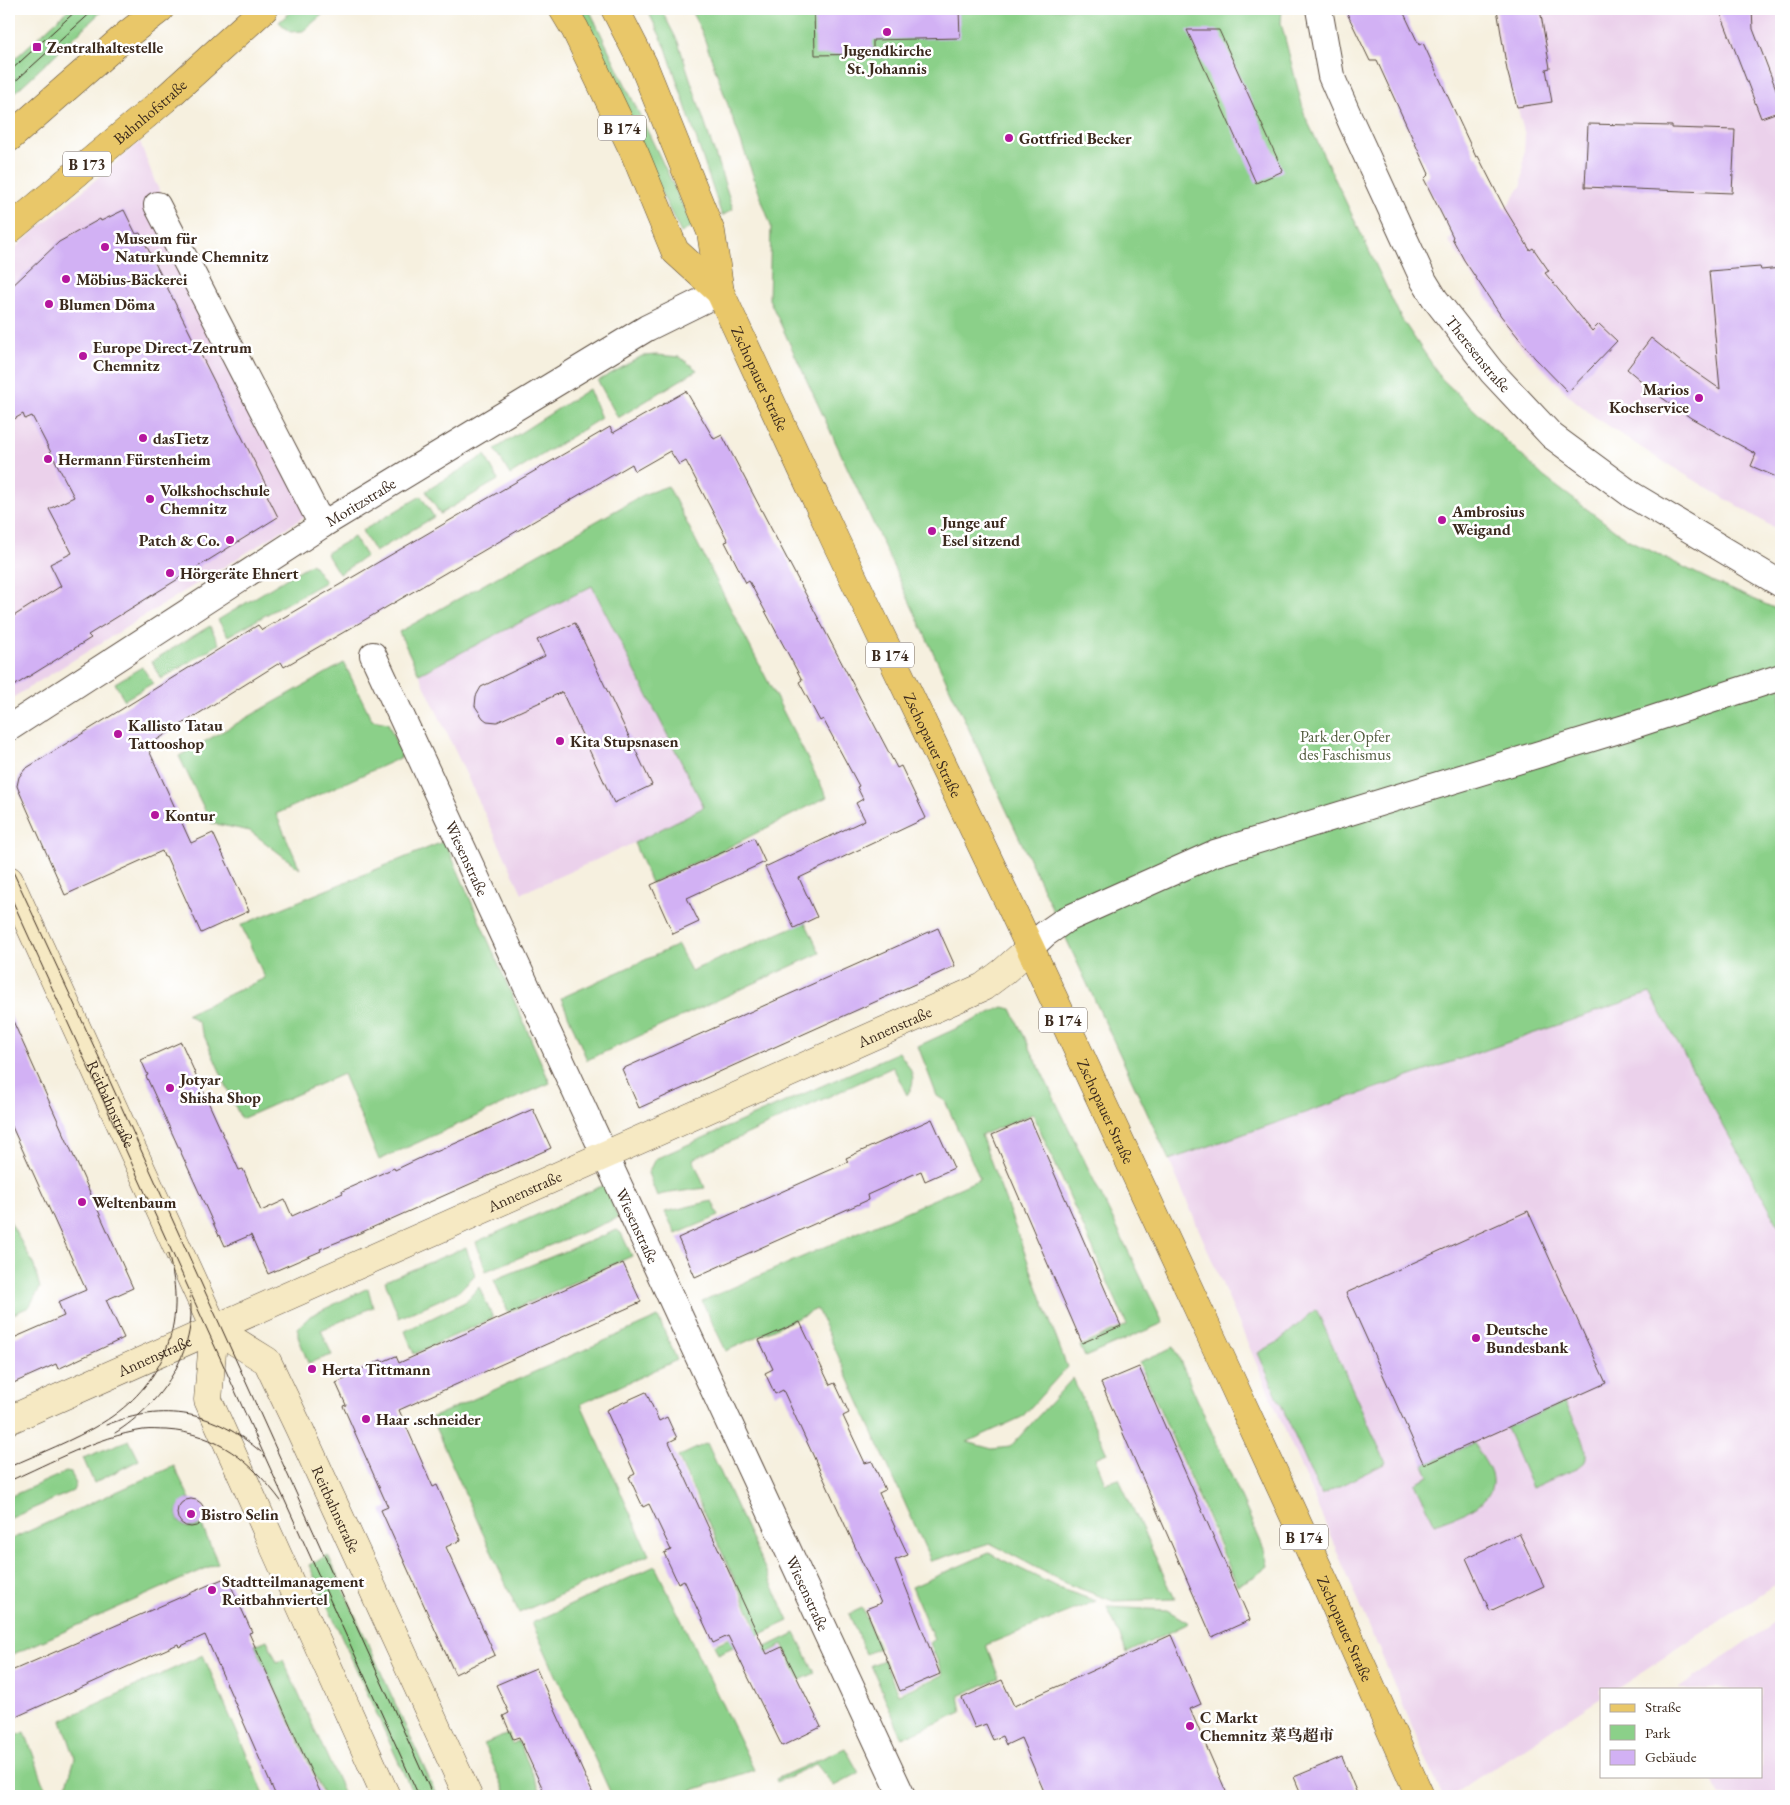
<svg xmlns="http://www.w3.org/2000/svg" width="1790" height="1805" font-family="'EB Garamond','Noto Serif SC',serif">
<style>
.built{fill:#ebd1eb}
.green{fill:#8bd089;stroke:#637d54}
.building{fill:#d2b1f4}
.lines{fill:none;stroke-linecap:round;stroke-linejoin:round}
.street-casing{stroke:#57483b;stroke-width:28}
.secondary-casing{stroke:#57483b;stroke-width:29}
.primary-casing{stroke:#57483b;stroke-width:29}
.street{stroke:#fff;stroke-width:26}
.secondary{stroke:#f6e9c3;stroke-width:28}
.primary{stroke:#e9c769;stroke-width:28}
.tram{stroke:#3b2a1e;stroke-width:1}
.poi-dot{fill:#b5179e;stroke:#fff;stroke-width:2}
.labels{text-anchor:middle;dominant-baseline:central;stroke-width:5;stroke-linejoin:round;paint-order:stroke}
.shield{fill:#fff;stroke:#766a62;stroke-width:1}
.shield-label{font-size:15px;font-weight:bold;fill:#3b2a1e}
.poi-label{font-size:16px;font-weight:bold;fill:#3b2a1e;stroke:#fff;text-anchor:start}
.street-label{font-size:16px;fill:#3b2a1e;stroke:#fff}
.park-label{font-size:16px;fill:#535c3e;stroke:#fff}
</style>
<rect width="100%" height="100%" fill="#fff"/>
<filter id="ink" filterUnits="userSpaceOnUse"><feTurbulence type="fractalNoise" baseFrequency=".02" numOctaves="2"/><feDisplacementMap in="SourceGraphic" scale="10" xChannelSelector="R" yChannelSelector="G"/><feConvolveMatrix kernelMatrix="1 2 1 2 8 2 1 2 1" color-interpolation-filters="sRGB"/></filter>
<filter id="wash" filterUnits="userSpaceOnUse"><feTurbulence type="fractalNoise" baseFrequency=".0096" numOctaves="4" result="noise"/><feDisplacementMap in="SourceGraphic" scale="20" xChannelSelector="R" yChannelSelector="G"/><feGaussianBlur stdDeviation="1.12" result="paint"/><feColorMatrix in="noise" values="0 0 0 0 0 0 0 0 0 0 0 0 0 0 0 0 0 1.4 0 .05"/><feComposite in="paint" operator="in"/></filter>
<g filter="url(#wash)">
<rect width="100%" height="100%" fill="#f6f0df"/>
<path class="built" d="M 1495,9 L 1781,9 L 1781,532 L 1654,456 L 1592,415 L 1566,393 L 1515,340 L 1448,240 L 1506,208 L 1522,185 L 1525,135 L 1498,39 Z
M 140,142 L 155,182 L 322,506 L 9,700 L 9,253 Z
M 592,586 L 704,807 L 634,843 L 522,893 L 419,674 Z
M 1650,992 L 1781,1230 L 1781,1581 L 1615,1689 L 1601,1689 L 1601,1698 L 1450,1796 L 1442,1796 L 1169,1160 Z
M 1781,1617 L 1781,1796 L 1720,1796 L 1711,1776 L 1761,1776 L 1761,1689 L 1678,1689 Z"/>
<path class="green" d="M 69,9 L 104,9 L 9,98 L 9,64 Z
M 294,9 L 329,9 L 303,31 L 290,32 L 279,22 Z
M 571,9 L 589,9 L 693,226 L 681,233 Z
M 647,9 L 661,9 L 678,42 L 733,209 L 722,216 L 666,48 Z
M 690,9 L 1282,9 L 1281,23 L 1305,116 L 1401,318 L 1442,379 L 1544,477 L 1627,539 L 1714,582 L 1781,611 L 1781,1230 L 1650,993 L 1169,1160 L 769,299 L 771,226 L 702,32 Z
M 657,355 L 680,357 L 697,370 L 618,418 L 598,381 L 642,356 Z
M 589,389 L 601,418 L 510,475 L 495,449 Z
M 485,455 L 498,480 L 440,514 L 426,491 Z
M 668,486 L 827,797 L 729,847 L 651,883 L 634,843 L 704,807 L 592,586 L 419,674 L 399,632 L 645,494 Z
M 421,496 L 434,517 L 375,552 L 362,531 Z
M 354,537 L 366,556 L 339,574 L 326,553 Z
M 312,563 L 325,582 L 228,636 L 218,620 Z
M 210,626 L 219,644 L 161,679 L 152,661 Z
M 344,663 L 372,720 L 388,723 L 402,757 L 276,814 L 300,869 L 250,831 L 211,823 L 179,756 Z
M 142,667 L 153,683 L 124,700 L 115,683 Z
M 445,841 L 550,1083 L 379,1160 L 343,1074 L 241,1119 L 198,1022 L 187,1014 L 265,978 L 241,925 Z
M 805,922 L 820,953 L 587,1060 L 561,998 L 678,945 L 691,971 Z
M 1003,1007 L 1011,1009 L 1163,1323 L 1085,1357 L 1080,1346 L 1127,1325 L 1033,1114 L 981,1135 L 1067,1367 L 1022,1417 L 967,1442 L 992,1449 L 1010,1447 L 1073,1378 L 1107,1453 L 1095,1458 L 1105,1483 L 1119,1479 L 1175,1599 L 1113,1601 L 1065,1583 L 990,1543 L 931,1561 L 817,1309 L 726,1351 L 702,1301 L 980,1179 L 945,1101 L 937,1096 L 918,1046 Z
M 899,1052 C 909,1068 920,1077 907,1095 L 893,1067 L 693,1159 L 705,1188 L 663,1194 L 657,1196 L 648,1173 L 655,1159 Z
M 604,1185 L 618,1218 L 486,1271 L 476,1242 Z
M 712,1201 L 719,1216 L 676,1234 L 665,1212 Z
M 9,1219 L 34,1266 L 40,1288 L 29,1307 L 9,1316 Z
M 617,1230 L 621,1233 L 632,1256 L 508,1312 L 494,1280 Z
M 466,1247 L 475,1275 L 459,1291 L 399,1318 L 385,1281 Z
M 479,1287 L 493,1318 L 414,1354 L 405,1331 L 465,1302 Z
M 368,1288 L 373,1307 L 321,1330 L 332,1355 L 308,1363 L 298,1336 L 298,1328 L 310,1316 Z
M 1316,1309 L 1386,1463 L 1321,1495 L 1258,1353 L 1278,1342 Z
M 658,1317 L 677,1360 L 581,1404 L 649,1555 L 519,1613 L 431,1418 Z
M 1174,1347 L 1264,1549 L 1268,1566 L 1254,1577 L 1237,1585 L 1139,1362 Z
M 1565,1402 C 1571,1415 1593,1450 1584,1463 C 1584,1463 1578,1468 1578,1468 L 1532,1488 L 1506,1428 Z
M 129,1440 L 139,1460 L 94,1483 L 83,1458 Z
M 707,1443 L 789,1621 L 718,1654 L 714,1645 L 756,1626 L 678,1457 Z
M 1474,1443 C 1479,1453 1488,1464 1491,1474 C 1500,1505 1456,1515 1435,1524 L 1415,1483 L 1429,1476 L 1424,1465 Z
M 174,1466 L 190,1499 C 165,1505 180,1539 201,1524 L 218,1563 L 9,1656 L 9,1540 Z
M 66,1472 L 71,1473 L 76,1483 L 73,1491 L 9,1519 L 9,1497 Z
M 989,1553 L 1061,1589 L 1096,1601 L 986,1645 L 999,1678 L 959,1696 L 962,1712 L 902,1738 L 871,1665 L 884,1660 L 898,1694 L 943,1675 L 930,1643 L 934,1640 L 912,1587 Z
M 328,1555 L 437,1796 L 414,1796 L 309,1565 Z
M 655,1566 L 754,1770 L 675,1796 L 612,1796 L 532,1623 Z
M 1107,1607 L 1167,1610 L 1189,1623 L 1127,1653 Z
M 862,1608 L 879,1648 L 866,1654 L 849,1614 Z
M 795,1633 L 815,1673 L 800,1680 L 783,1645 L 742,1665 L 740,1660 Z
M 267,1640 L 277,1662 L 283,1660 L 345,1796 L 324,1796 L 255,1645 Z
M 203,1655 L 265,1796 L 67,1796 L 65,1791 L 75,1758 L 62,1720 Z
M 25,1732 L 45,1787 L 24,1796 L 9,1796 L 9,1739 Z
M 508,1734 L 512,1744 L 518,1741 L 543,1796 L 507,1796 L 484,1744 Z
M 845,1748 L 859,1773 L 834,1786 L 816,1764 L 777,1782 L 776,1779 Z"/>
<g id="blocks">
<path class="building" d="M 814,9 L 959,9 L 960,38 L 873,40 L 873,54 L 815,55 Z
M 1345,9 L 1402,9 L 1419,45 L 1423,43 L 1476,157 L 1478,156 L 1505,209 L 1530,250 L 1533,248 L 1549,271 L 1545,273 L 1592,331 L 1599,324 L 1617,341 L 1568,392 L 1534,357 L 1501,316 L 1464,260 L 1452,238 L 1453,237 L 1424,179 L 1429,174 L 1377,61 L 1370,61 Z
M 1497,9 L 1540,9 L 1550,68 L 1546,69 L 1552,102 L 1517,107 L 1507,70 Z
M 1719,9 L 1752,9 L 1753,29 L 1781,102 L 1781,111 L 1761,118 Z
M 1187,30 L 1219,30 L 1283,171 L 1256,183 Z
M 1588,124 L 1672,126 L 1672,128 L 1735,130 L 1732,193 L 1585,187 Z
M 124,210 L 136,234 L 140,233 L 270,493 L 267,495 L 278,517 L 88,635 L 91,638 L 9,689 L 9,619 L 61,586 L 50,564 L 72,553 L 49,509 L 74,497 L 32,416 L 25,419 L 23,414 L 9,422 L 9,289 L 59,242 L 100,219 L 101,221 Z
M 1760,267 L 1761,270 L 1781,268 L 1781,479 L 1751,466 L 1756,454 L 1691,418 L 1658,395 L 1627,369 L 1651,338 L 1681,362 L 1720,389 L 1709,271 Z
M 686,391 L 714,439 L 722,435 L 897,768 L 901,766 L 926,818 L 799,878 L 817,917 L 794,928 L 765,867 L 865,820 L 856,803 L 863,799 L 857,787 L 859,786 L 823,719 L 820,721 L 799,682 L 802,680 L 749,581 L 746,583 L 725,542 L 728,541 L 686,461 L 679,465 L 670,451 L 635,471 L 632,464 L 284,667 L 281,662 L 147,746 L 191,843 L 213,833 L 249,911 L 201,933 L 166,856 L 164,857 L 162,851 L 65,895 L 19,791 L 17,786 L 19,777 L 25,769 L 258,625 L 262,630 L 610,427 L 613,433 Z
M 575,623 L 652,785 L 614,803 L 562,692 L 497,722 L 487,721 L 483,718 L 475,706 L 476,696 L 481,687 L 545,656 L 537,640 Z
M 754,838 L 765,862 L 687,898 L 699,922 L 673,934 L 651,885 Z
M 938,928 L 955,966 L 639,1108 L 622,1069 Z
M 9,1012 L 133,1288 L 106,1300 L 124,1338 L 58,1369 L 56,1364 L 9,1385 L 9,1340 L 64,1316 L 58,1302 L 86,1290 L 9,1120 Z
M 181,1042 L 239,1170 L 243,1169 L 261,1211 L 285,1200 L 292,1216 L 343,1193 L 342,1191 L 394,1168 L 395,1170 L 435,1151 L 436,1152 L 533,1109 L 551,1148 L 360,1233 L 320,1249 L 321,1251 L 268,1274 L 251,1235 L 225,1246 L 220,1235 L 219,1236 L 146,1076 L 148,1075 L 141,1060 Z
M 1030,1118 L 1121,1326 L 1082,1343 L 992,1135 Z
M 932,1119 L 954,1168 L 925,1181 L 921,1171 L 867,1195 L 868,1200 L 695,1277 L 678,1238 L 848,1162 L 846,1158 Z
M 1528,1211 L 1606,1383 L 1424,1465 L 1346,1293 Z
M 623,1263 L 641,1302 L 399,1410 L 433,1487 L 437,1485 L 461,1540 L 446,1547 L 495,1655 L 455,1674 L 381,1510 L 388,1507 L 343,1406 L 346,1405 L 336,1383 L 352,1376 L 351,1374 L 381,1360 L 382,1362 L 396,1356 L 399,1363 Z
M 800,1322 L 830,1385 L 835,1383 L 849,1413 L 843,1416 L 865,1463 L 872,1461 L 885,1490 L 879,1493 L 908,1555 L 895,1560 L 940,1674 L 900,1691 L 866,1609 L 881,1603 L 783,1390 L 775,1394 L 765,1373 L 773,1369 L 759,1340 Z
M 1139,1367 L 1250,1620 L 1212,1637 L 1101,1383 Z
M 646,1392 L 659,1421 L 667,1417 L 672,1428 L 677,1438 L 669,1442 L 767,1654 L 782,1647 L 821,1727 L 782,1746 L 728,1636 L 713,1643 L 684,1580 L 678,1583 L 664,1553 L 671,1550 L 649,1504 L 643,1507 L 629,1477 L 635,1474 L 606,1410 Z
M177 1513a14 14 0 1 1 28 0a14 14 0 1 1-28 0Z
M 1519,1533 L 1544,1586 L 1490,1611 L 1466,1558 Z
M 227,1577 L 252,1632 L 249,1633 L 322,1796 L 276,1796 L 205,1635 L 179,1647 L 178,1644 L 9,1720 L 9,1672 Z
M 1171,1635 L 1201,1704 L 1190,1709 L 1228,1796 L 1046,1796 L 1021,1738 L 1006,1745 L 1002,1736 L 993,1740 L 986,1724 L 975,1728 L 962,1698 L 1002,1680 L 1014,1706 Z
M 536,1668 L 594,1796 L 546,1796 L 519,1737 L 513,1739 L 503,1716 L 509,1713 L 496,1685 Z
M 1342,1757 L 1358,1796 L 1302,1796 L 1294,1777 Z"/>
</g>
</g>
<g filter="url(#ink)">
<use href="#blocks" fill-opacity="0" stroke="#57483b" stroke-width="1"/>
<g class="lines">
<defs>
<g id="street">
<path id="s1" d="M 1319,9 L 1331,76 L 1352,124 L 1424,281 L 1435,299 L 1492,372 L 1552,436 L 1632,495 L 1781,584"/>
<path d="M 157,205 L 322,525"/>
<path id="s2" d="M 373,655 L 902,1796"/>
<path id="s3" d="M 9,728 L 322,525 L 647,328 L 720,292"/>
<path d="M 1030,948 L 1045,934 L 1065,920 L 1215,853 L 1625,728 L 1781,677"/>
</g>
<g id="secondary">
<path id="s4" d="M 9,880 L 214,1328 L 208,1400 L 386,1796"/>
<path id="s5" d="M 214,1328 L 267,1361 L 299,1428 L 468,1796"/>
<path id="s6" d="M 9,1420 L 983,987 L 1003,972 L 1030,948"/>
</g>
<g id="primary">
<path d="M 563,9 L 575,29 L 635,154 L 675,251 L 720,292"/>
<path id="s7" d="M 615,9 L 643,64 L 711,232 L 720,292 L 836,542 L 1012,909 L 1215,1345 L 1330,1594 L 1420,1796"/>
<path d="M 9,138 L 129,33 L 160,9"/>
<path id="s8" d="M 9,230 L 165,99 L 264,9"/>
</g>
</defs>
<use href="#street" class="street-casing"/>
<use href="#secondary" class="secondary-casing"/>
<use href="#primary" class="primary-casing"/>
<use href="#street" class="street"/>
<use href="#secondary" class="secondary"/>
<use href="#primary" class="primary"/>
<path class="tram" d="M 9,72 L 78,9
M 9,87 L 95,9
M 9,863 L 103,1066 L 433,1796
M 9,893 L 419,1796
M 106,1425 C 165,1402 214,1411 261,1452
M 115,1433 C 160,1405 198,1352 190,1296
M 9,1467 C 40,1453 72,1441 102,1423 C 163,1386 189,1323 168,1254
M 9,1481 C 52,1462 97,1437 143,1430 C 151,1429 159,1430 166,1430 C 217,1433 252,1462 281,1501"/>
</g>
</g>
<g class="poi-dot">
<circle cx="887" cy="32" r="5"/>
<rect x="32" y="42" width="10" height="10" rx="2.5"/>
<circle cx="1009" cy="138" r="5"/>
<circle cx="105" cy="247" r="5"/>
<circle cx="66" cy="279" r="5"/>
<circle cx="49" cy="304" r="5"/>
<circle cx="83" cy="356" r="5"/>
<circle cx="1699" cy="398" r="5"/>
<circle cx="143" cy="438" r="5"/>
<circle cx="48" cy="459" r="5"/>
<circle cx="150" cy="499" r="5"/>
<circle cx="1442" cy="520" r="5"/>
<circle cx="932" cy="531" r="5"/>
<circle cx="230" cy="540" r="5"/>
<circle cx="170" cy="573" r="5"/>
<circle cx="118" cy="734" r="5"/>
<circle cx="560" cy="741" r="5"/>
<circle cx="155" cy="815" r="5"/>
<circle cx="170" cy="1088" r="5"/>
<circle cx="82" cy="1202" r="5"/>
<circle cx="1476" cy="1338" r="5"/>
<circle cx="312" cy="1369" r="5"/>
<circle cx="366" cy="1419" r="5"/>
<circle cx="191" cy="1514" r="5"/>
<circle cx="212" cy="1590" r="5"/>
<circle cx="1190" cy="1726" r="5"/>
</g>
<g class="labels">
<g class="shield">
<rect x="598" y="115.5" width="48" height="25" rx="4"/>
<rect x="63" y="151.5" width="48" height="25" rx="4"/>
<rect x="866" y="642.5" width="48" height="25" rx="4"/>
<rect x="1039" y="1007.5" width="48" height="25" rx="4"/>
<rect x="1280" y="1524.5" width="48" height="25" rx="4"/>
</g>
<g class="shield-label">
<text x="622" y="128">B 174</text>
<text x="87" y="164">B 173</text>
<text x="890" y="655">B 174</text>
<text x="1063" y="1020">B 174</text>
<text x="1304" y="1537">B 174</text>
</g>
<g class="poi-label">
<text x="47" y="47">Zentralhaltestelle</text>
<text x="887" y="50" text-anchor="middle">Jugendkirche<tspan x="887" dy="18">St. Johannis</tspan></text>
<text x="1019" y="138">Gottfried Becker</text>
<text x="115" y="238">Museum für<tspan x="115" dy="18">Naturkunde Chemnitz</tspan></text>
<text x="76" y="279">Möbius-Bäckerei</text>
<text x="59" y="304">Blumen Döma</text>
<text x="93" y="347">Europe Direct-Zentrum<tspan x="93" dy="18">Chemnitz</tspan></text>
<text x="1689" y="389" text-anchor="end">Marios<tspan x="1689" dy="18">Kochservice</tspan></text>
<text x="153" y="438">dasTietz</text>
<text x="58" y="459">Hermann Fürstenheim</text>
<text x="160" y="490">Volkshochschule<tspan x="160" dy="18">Chemnitz</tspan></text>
<text x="1452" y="511">Ambrosius<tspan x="1452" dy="18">Weigand</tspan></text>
<text x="942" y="522">Junge auf<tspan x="942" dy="18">Esel sitzend</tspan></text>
<text x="220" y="540" text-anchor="end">Patch &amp; Co.</text>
<text x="180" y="573">Hörgeräte Ehnert</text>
<text x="128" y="725">Kallisto Tatau<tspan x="128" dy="18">Tattooshop</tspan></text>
<text x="570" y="741">Kita Stupsnasen</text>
<text x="165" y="815">Kontur</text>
<text x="180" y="1079">Jotyar<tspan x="180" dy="18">Shisha Shop</tspan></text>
<text x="92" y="1202">Weltenbaum</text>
<text x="1486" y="1329">Deutsche<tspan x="1486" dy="18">Bundesbank</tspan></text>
<text x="322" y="1369">Herta Tittmann</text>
<text x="376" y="1419">Haar .schneider</text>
<text x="201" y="1514">Bistro Selin</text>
<text x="222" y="1581">Stadtteilmanagement<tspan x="222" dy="18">Reitbahnviertel</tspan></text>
<text x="1200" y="1717">C Markt<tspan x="1200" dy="18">Chemnitz 菜鸟超市</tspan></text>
</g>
<g class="street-label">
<text stroke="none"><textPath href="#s8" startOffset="184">Bahnhofstraße</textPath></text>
<text stroke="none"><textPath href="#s1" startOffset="384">Theresenstraße</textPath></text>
<text stroke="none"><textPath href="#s7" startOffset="399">Zschopauer Straße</textPath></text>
<text stroke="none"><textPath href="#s3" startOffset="418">Moritzstraße</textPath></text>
<text stroke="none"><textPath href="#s7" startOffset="804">Zschopauer Straße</textPath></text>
<text stroke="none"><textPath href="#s2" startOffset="224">Wiesenstraße</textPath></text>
<text stroke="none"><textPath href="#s6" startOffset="969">Annenstraße</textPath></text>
<text stroke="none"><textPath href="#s4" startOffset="246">Reitbahnstraße</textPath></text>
<text stroke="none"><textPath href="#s7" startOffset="1209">Zschopauer Straße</textPath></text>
<text stroke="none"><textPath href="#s6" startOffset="564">Annenstraße</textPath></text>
<text stroke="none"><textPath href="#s2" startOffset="629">Wiesenstraße</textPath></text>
<text stroke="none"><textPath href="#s6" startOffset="159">Annenstraße</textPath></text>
<text stroke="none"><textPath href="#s5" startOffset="226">Reitbahnstraße</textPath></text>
<text stroke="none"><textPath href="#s2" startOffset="1034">Wiesenstraße</textPath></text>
<text stroke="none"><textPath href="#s7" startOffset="1779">Zschopauer Straße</textPath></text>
</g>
<g class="park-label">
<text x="1345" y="736">Park der Opfer<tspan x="1345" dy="18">des Faschismus</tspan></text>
</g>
</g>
<rect width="1790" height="1805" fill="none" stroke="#fff" stroke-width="30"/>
<rect x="1600" y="1688" width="162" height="90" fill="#ffffff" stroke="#b1aaa5"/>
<rect x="1610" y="1704" width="25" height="8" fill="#e9c769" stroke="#b1aaa5"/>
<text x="1645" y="1712" font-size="15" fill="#3b2a1e">Straße</text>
<rect x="1610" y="1725" width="25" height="15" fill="#8bd089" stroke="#b1aaa5"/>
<text x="1645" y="1738" font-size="15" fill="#3b2a1e">Park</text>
<rect x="1610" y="1750" width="25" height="15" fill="#d2b1f4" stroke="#b1aaa5"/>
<text x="1645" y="1762" font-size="15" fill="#3b2a1e">Gebäude</text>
</svg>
